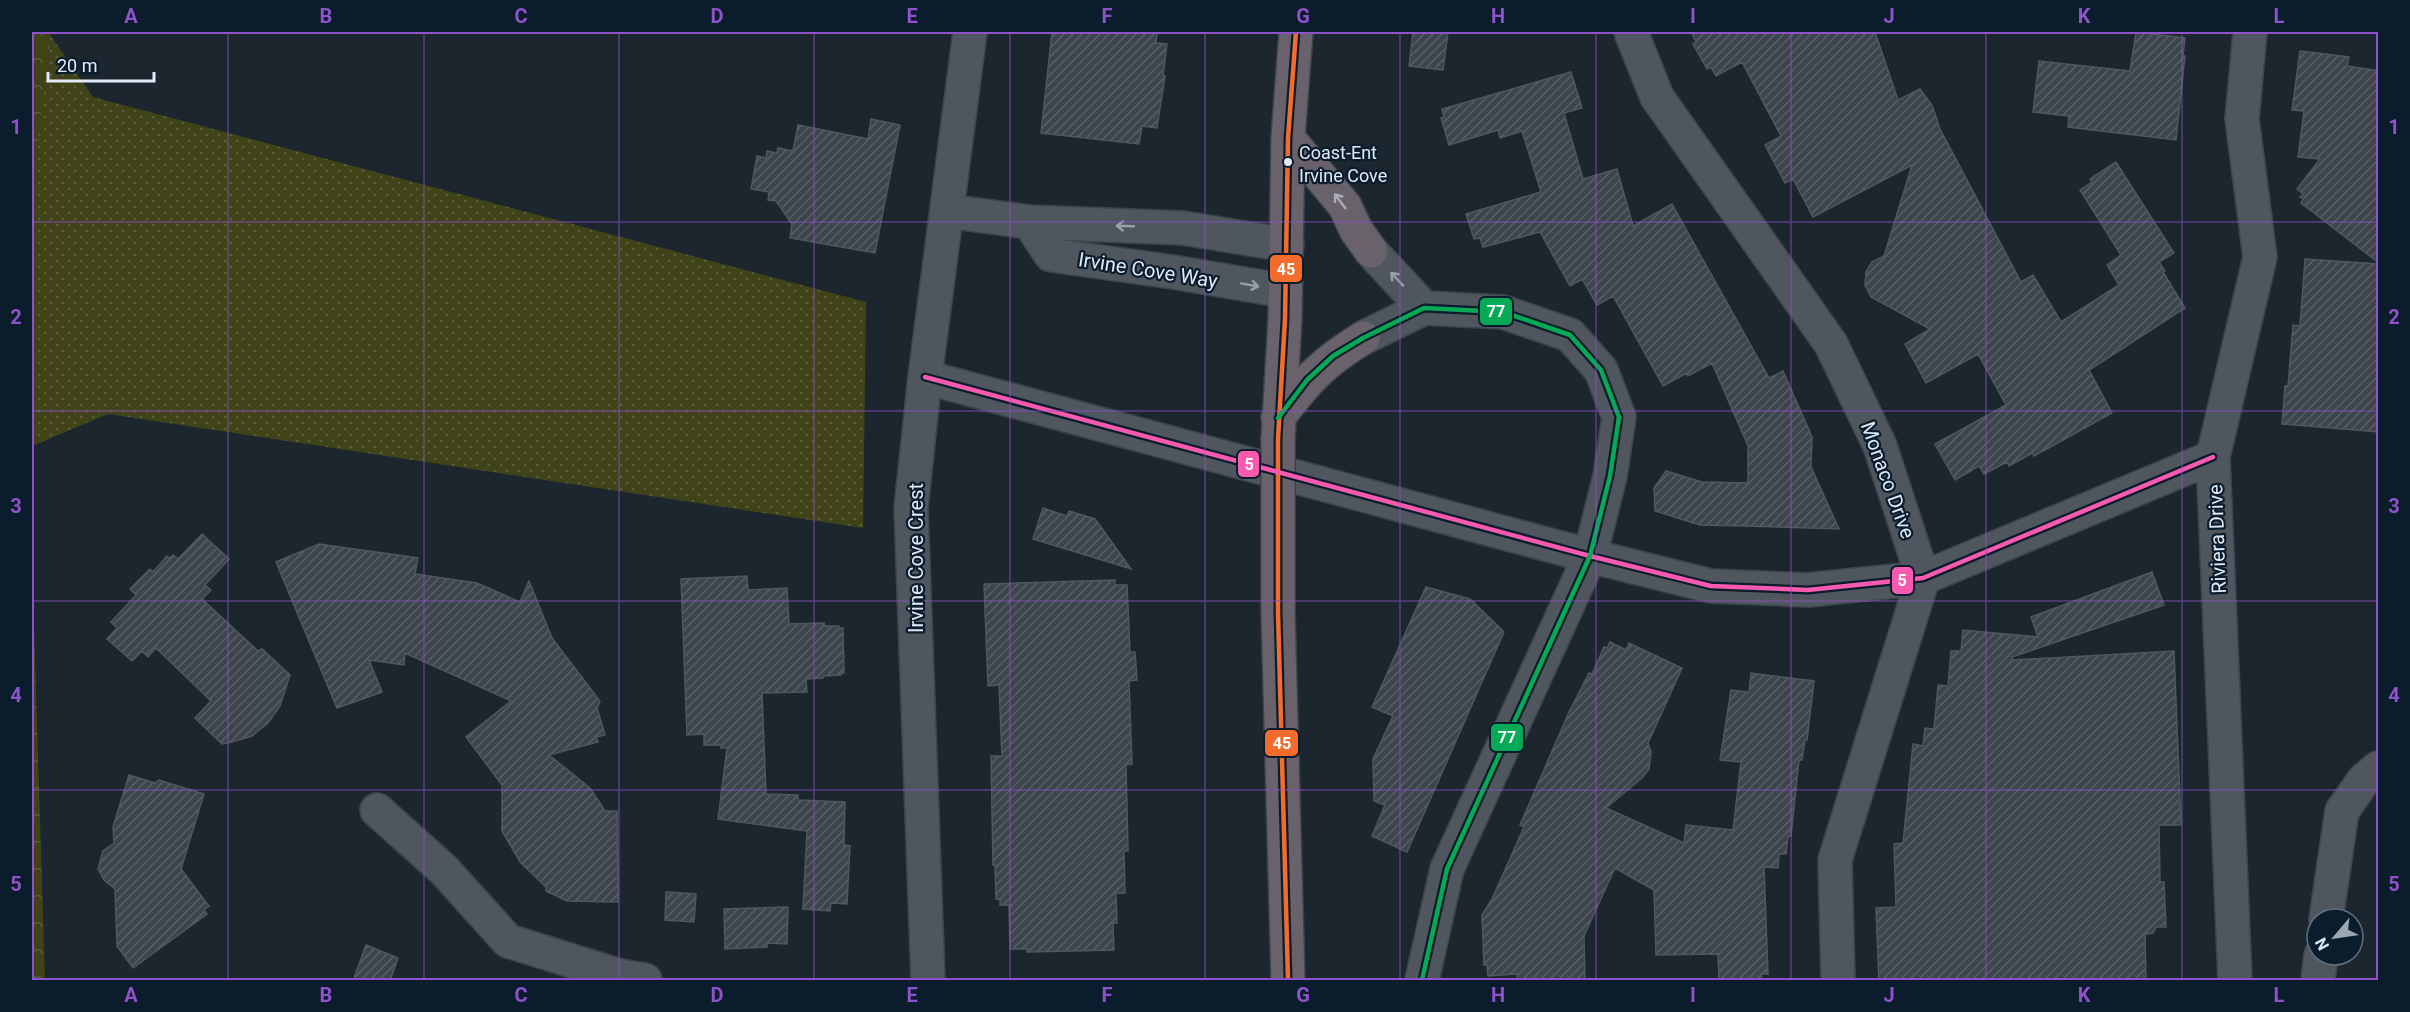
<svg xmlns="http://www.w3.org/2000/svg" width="2410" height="1012" font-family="Roboto,sans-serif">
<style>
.grass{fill:url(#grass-dots)}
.park{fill:url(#park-crowns)}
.building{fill:url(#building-hatch);stroke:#4f575f;stroke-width:1.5}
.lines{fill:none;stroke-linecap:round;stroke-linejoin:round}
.minor-casing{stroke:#3b434c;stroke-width:36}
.highway-casing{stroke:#3b434c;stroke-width:36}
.minor{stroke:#4f565d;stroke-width:33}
.highway{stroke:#69626a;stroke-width:33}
.highway-bridge-casing{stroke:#3b434c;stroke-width:36;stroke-linecap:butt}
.highway-bridge{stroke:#69626a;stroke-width:33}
.bus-1-casing{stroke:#0b1c2d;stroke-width:9}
.bus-2-casing{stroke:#0b1c2d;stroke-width:9}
.bus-3-casing{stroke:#0b1c2d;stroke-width:9}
.bus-1{stroke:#f36c2b;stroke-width:4.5}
.bus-2{stroke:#f75aaf;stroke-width:4.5}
.bus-3{stroke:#06aa56;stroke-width:4.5}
.oneway{stroke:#aaadb8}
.oneway2{stroke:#98a0aa}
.grid{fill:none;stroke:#8f52ca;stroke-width:1.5;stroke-opacity:0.55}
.bus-dot{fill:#e0ebf7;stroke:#0b1c2d;stroke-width:2}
.labels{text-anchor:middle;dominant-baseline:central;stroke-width:4.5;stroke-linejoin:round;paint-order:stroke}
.bus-label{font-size:18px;fill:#e0ebf7;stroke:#0b1c2d;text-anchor:start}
.street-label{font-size:20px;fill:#e0ebf7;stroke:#0b1c2d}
.line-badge{stroke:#0b1c2d;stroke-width:2}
.badge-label{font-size:16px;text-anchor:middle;font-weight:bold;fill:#fff}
.neatline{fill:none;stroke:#8f52ca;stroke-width:2}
.grid-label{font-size:20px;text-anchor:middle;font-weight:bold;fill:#8f52ca}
</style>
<defs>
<pattern id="grass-dots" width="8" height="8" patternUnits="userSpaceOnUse" patternTransform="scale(1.5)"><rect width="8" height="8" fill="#404318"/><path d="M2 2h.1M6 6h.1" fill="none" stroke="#5b5e3a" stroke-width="1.8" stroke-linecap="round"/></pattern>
<pattern id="park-crowns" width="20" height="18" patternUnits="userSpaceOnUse" patternTransform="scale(1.5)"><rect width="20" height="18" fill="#404318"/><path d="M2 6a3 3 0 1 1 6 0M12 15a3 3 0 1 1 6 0" fill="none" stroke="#5b5e3a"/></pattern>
<pattern id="building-hatch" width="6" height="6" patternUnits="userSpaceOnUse" patternTransform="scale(1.5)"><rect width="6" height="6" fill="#3c444c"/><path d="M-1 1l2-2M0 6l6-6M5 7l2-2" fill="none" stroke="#585f67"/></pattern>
</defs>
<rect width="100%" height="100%" fill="#1c262f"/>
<path class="grass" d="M 32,32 L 48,32 L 93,97 L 866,302 L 863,528 L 108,414 L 32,446 Z"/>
<path class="park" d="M 32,32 L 51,32 L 32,192 Z
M 32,563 L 45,980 L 32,980 Z"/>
<path class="building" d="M 1052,32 L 1157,32 L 1156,43 L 1167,44 L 1163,76 L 1165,76 L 1157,128 L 1142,126 L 1139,144 L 1041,133 Z
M 1413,32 L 1448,32 L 1443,70 L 1409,66 Z
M 1691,32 L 1875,32 L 1898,100 L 1920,89 L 1932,105 L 1940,129 L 2021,282 L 2033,275 L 2061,322 L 2119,285 L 2107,265 L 2121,255 L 2080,190 L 2092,182 L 2090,179 L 2116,162 L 2174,253 L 2159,262 L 2165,271 L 2163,272 L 2185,308 L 2089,370 L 2112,413 L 2034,456 L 2032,453 L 2009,466 L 2007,462 L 1984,474 L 1979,466 L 1955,480 L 1935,444 L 2006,405 L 1978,354 L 1926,383 L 1905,344 L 1930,329 L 1871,297 L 1865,285 L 1866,272 L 1872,262 L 1884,256 L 1912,165 L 1813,217 L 1793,179 L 1785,183 L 1765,145 L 1781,136 L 1742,62 L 1716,76 L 1711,67 L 1707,69 L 1693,44 L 1696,42 Z
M 2136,32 L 2185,38 L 2183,56 L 2185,56 L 2176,140 L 2068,127 L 2069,116 L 2033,112 L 2039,61 L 2130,71 Z
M 2300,51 L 2349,57 L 2347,66 L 2379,71 L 2379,263 L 2301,203 L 2303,199 L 2300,197 L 2303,194 L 2297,189 L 2320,159 L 2298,157 L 2304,111 L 2292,110 Z
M 1571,72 L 1582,108 L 1564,113 L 1583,179 L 1617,169 L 1633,226 L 1672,204 L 1769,378 L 1783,371 L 1812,437 L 1811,467 L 1839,529 L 1747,526 L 1748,523 L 1746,526 L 1700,525 L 1655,511 L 1654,488 L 1666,471 L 1702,482 L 1748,483 L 1748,446 L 1712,363 L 1688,376 L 1687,373 L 1663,386 L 1613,296 L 1597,305 L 1582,279 L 1570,286 L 1540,232 L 1483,247 L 1480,238 L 1474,239 L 1466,214 L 1541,192 L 1522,131 L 1500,138 L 1498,130 L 1449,145 L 1441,118 L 1444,117 L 1442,109 Z
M 871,119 L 900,125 L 875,253 L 790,238 L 792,224 L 776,201 L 768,200 L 769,192 L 751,189 L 757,156 L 766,158 L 767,151 L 777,153 L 778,148 L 793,151 L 798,125 L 868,139 Z
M 2305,259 L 2379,264 L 2379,432 L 2282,424 L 2285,386 L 2288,386 L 2293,325 L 2300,326 Z
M 1043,508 L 1067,516 L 1069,511 L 1095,519 L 1131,569 L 1033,539 Z
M 202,534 L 229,559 L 205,585 L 211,590 L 202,599 L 258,651 L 262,649 L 290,675 L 280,706 L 268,723 L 252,736 L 232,742 L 222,744 L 195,718 L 211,701 L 156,648 L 148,657 L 142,651 L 132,661 L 107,639 L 117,628 L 111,622 L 136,595 L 130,589 L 150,569 L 153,572 L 167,556 L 170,558 L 173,555 L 178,559 Z
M 319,544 L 418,558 L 415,574 L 477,583 L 520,602 L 529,581 L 552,638 L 600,701 L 597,708 L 605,735 L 596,737 L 598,742 L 549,755 L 590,788 L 605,811 L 617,811 L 618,902 L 567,901 L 546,891 L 546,887 L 520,862 L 502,831 L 502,785 L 466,737 L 511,701 L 405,653 L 404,665 L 369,660 L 382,692 L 337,708 L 276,562 Z
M 2152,572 L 2164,605 L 2012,657 L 2012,660 L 2174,651 L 2181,825 L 2159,825 L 2160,882 L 2164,882 L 2166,927 L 2156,927 L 2153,933 L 2145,934 L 2146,981 L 1879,981 L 1876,908 L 1896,907 L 1894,844 L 1903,843 L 1913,744 L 1923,746 L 1925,728 L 1934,729 L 1938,685 L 1948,686 L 1951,651 L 1961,651 L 1963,630 L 2038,637 L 2031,617 Z
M 747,576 L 748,590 L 787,588 L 789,624 L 824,623 L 825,626 L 839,626 L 839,628 L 843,628 L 844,673 L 841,673 L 841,675 L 823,676 L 823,678 L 806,679 L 807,692 L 762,693 L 766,794 L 798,795 L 798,800 L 845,802 L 844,845 L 850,846 L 847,904 L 831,903 L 830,911 L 803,909 L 807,831 L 718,819 L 727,748 L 721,748 L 721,745 L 704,745 L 704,734 L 687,735 L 681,579 Z
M 1115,580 L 1115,585 L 1127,585 L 1130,652 L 1135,652 L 1137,680 L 1129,681 L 1132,764 L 1126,765 L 1128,851 L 1124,851 L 1125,893 L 1116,893 L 1117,923 L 1113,923 L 1114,950 L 1027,952 L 1027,949 L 1010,949 L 1009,905 L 1000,905 L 1000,900 L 996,899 L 995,865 L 993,865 L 991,756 L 1002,756 L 999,685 L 988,686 L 984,584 Z
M 1426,587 L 1470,599 L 1504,632 L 1407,852 L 1372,836 L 1385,805 L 1374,801 L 1373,759 L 1393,716 L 1372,707 Z
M 1610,642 L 1626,650 L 1629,643 L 1682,668 L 1648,743 L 1651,752 L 1649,769 L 1642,778 L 1606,808 L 1684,843 L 1686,825 L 1733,830 L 1741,762 L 1720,760 L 1731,690 L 1749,692 L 1751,673 L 1814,681 L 1807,740 L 1805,740 L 1802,760 L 1799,760 L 1791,836 L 1788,836 L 1786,854 L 1779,854 L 1778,868 L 1764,867 L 1768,974 L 1761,974 L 1762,981 L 1719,981 L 1718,954 L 1656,955 L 1654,890 L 1615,868 L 1584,936 L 1585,981 L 1518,981 L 1517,974 L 1488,976 L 1487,965 L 1484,965 L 1482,915 L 1492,899 L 1524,827 L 1520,825 L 1569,712 L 1589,673 L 1592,674 L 1604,647 L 1607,648 Z
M 129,775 L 155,783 L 159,780 L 204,794 L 181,869 L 209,906 L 204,910 L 207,914 L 133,968 L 117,946 L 115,889 L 104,880 L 98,869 L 103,851 L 114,843 L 113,827 Z
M 666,892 L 696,894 L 694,922 L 665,920 Z
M 788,907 L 787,944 L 767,943 L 767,947 L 725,949 L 724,909 Z
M 366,945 L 398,958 L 390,981 L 353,981 Z"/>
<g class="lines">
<defs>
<path id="minor" d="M 1631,32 L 1657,97 L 1831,344 L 1880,446 L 1923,578 L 1835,860 L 1838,980
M 947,211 L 1029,222 L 1183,228 L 1287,245
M 1029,222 L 1051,255 L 1173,272 L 1285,291
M 1371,251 L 1424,308
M 1363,338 L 1424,308 L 1503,312 L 1570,335 L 1601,370 L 1619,417 L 1610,476 L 1590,556 L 1447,869 L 1422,980
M 925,377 L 1590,556 L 1711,586 L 1808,590 L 1923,578 L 2213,457
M 377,810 L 444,870 L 508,941 L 620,976 L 645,980
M 2326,919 L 2342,811 L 2364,780 L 2378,768
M 928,980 L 911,508 L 925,377 L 970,32
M 2235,980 L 2213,457 L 2260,257 L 2242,119 L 2250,32
M 2318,980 L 2321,955"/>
<path id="highway" d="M 1288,138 L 1345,206 L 1356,230 L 1371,251
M 1278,418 C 1307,380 1322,363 1363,338
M 1278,439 L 1285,319 L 1288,138 L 1296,32
M 1278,519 L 1278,612 L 1288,980"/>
</defs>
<use href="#minor" class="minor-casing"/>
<use href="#highway" class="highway-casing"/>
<use href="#minor" class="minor"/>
<use href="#highway" class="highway"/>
<defs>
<path id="highway-bridge" d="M 1278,519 L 1278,439"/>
</defs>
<use href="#highway-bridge" class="highway-bridge-casing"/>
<use href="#highway-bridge" class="highway-bridge"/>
<defs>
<path id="bus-1" d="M 1288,980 L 1278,612 L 1278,439 L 1285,319 L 1288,138 L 1296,32"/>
<path id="bus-2" d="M 925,377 L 1590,556 L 1711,586 L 1808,590 L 1923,578 L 2213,457"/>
<path id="bus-3" d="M 1278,418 L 1307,380 L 1333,356 L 1363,338 L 1424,308 L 1503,312 L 1570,335 L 1601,370 L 1619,417 L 1610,476 L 1590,556 L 1447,869 L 1422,980"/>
</defs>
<use href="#bus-1" class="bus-1-casing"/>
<use href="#bus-2" class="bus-2-casing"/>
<use href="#bus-3" class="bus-3-casing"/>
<use href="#bus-1" class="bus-1"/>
<use href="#bus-2" class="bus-2"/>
<use href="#bus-3" class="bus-3"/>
</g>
<defs><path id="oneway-shaft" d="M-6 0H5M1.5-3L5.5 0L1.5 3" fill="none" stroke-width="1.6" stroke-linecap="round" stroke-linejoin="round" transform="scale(1.5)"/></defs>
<use class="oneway" href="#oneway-shaft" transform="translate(1340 201) rotate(-127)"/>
<g class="oneway2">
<use href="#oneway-shaft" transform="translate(1125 226) rotate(-178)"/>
<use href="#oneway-shaft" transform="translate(1397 279) rotate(-133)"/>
<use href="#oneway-shaft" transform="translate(1250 285) rotate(10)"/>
</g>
<path class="grid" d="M 228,32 L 228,980M 424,32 L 424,980M 619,32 L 619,980M 814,32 L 814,980M 1010,32 L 1010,980M 1205,32 L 1205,980M 1400,32 L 1400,980M 1596,32 L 1596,980M 1791,32 L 1791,980M 1986,32 L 1986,980M 2182,32 L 2182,980M 32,222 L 2378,222M 32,411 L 2378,411M 32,601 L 2378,601M 32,790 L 2378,790"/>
<circle class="bus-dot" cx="1288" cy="162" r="5"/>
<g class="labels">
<g class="bus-label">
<text x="1299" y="152">Coast-Ent<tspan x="1299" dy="23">Irvine Cove</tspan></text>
</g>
<g class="street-label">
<text transform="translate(1148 270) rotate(9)">Irvine Cove Way</text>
<text transform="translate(1888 480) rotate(70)">Monaco Drive</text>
<text transform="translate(2217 539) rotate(-92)">Riviera Drive</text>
<text transform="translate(916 558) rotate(-90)">Irvine Cove Crest</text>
</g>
</g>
<g class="line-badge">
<rect x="1269" y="254" width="34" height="29" rx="6" fill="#f36c2b"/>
<rect x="1479" y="297" width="34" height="29" rx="6" fill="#06aa56"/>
<rect x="1237" y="450" width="23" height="28" rx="6" fill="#f75aaf"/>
<rect x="1891" y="566" width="23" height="29" rx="6" fill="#f75aaf"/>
<rect x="1490" y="723" width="34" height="29" rx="6" fill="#06aa56"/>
<rect x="1264" y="729" width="35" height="28" rx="6" fill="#f36c2b"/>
</g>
<g class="badge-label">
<text x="1286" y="275">45</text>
<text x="1496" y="317">77</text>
<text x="1249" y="470">5</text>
<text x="1902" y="586">5</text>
<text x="1507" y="743">77</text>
<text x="1282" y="749">45</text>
</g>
<rect width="2410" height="1012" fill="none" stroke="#0b1c2d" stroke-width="66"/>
<g transform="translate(2335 937) rotate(241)"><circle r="28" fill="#0b1c2d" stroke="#606f7e" stroke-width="1.5"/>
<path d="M0-4.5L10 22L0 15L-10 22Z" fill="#9ba6b1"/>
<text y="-9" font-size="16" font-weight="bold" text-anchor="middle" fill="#e0ebf7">N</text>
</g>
<path d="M48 72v9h106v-9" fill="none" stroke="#e0ebf7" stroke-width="3"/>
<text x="57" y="72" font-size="18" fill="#e0ebf7" stroke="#0b1c2d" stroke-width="4.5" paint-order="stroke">20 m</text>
<rect x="33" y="33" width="2344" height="946" class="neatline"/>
<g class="grid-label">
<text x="131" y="23">A</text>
<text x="326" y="23">B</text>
<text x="521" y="23">C</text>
<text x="717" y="23">D</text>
<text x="912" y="23">E</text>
<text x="1107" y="23">F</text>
<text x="1303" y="23">G</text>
<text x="1498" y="23">H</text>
<text x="1693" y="23">I</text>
<text x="1889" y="23">J</text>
<text x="2084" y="23">K</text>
<text x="2279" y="23">L</text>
<text x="16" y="134">1</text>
<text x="2394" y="134">1</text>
<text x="16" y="324">2</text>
<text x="2394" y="324">2</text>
<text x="16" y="513">3</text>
<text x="2394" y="513">3</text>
<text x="16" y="702">4</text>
<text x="2394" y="702">4</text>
<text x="16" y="891">5</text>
<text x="2394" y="891">5</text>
<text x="131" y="1002">A</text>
<text x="326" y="1002">B</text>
<text x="521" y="1002">C</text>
<text x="717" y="1002">D</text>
<text x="912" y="1002">E</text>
<text x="1107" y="1002">F</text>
<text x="1303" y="1002">G</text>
<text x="1498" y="1002">H</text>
<text x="1693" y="1002">I</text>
<text x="1889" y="1002">J</text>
<text x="2084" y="1002">K</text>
<text x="2279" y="1002">L</text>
</g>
</svg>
